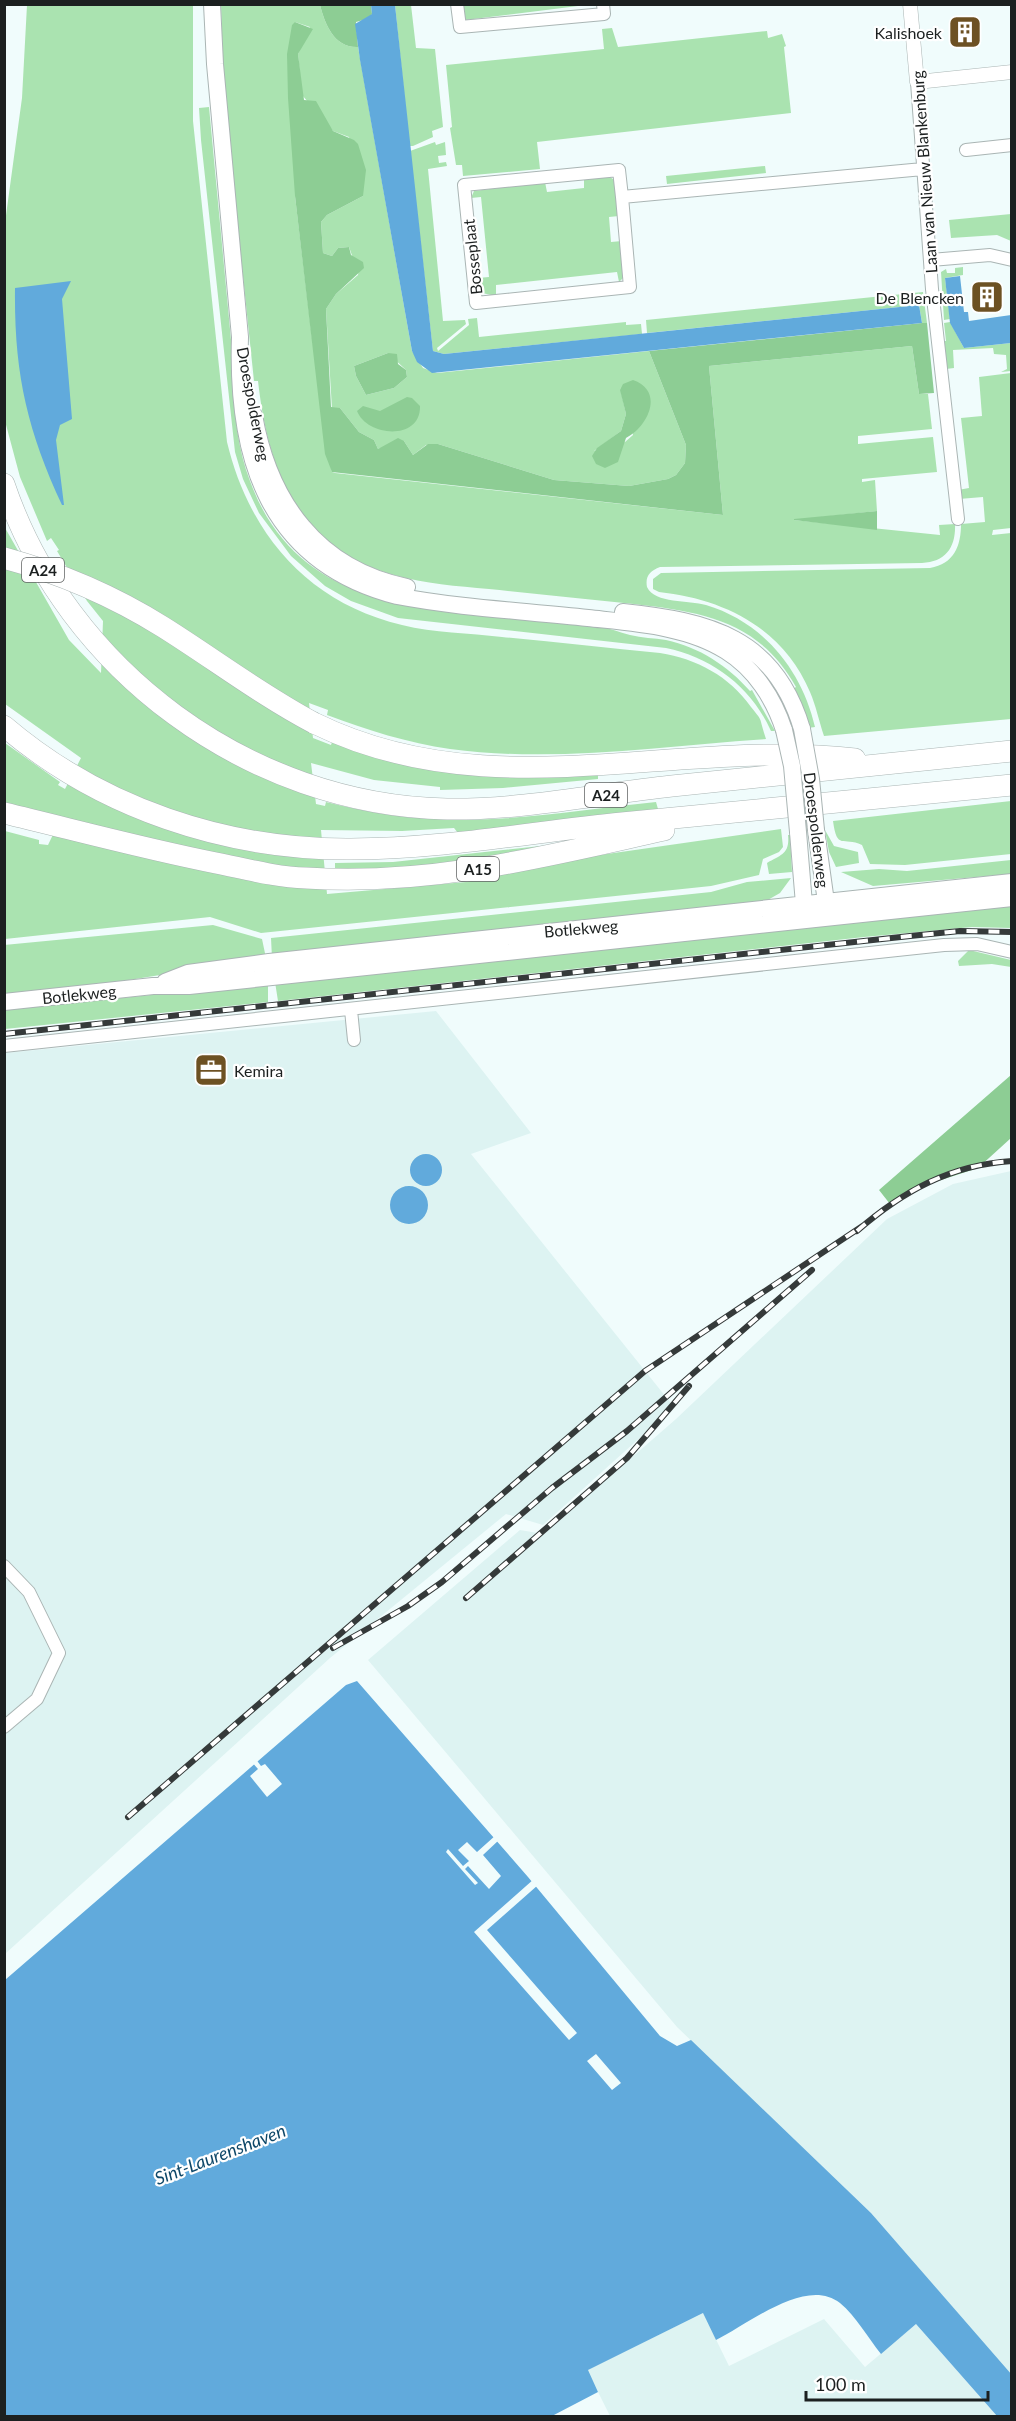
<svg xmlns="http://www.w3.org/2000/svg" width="1016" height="2421" font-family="Lato,sans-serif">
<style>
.built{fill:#ddf3f2}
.green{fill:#aae3b0;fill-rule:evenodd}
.forest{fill:#8dcd94}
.water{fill:#61aadc}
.pier{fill:#f0fcfc}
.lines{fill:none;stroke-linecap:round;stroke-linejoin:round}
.minor-casing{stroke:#aab5b4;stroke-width:14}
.tertiary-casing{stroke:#aab5b4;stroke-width:15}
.secondary-casing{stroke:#aab5b4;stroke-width:18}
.motorway-casing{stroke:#aab5b4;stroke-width:22}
.minor{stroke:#fff;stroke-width:12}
.tertiary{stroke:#fff;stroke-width:14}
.secondary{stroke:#fff;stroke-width:16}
.motorway{stroke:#fff;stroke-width:21}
.rail-casing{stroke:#353a3a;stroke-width:6}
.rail{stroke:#fff;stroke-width:4;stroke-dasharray:11;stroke-linecap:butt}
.secondary-bridge-casing{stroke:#aab5b4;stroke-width:18;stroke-linecap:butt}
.motorway-bridge-casing{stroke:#aab5b4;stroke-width:22;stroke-linecap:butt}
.secondary-bridge{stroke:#fff;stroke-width:16}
.motorway-bridge{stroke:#fff;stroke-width:21}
.labels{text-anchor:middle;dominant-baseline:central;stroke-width:4.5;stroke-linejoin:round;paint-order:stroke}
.shield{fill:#fff;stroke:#606363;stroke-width:1.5}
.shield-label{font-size:15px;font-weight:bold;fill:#1c2020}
.poi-label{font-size:16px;fill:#1c2020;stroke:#fff;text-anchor:end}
.street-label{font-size:16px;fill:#1c2020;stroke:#fff}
.water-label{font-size:18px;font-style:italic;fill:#0e4869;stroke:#fff}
</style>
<rect width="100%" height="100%" fill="#f0fcfc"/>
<path class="built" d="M 436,1011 L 531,1133 L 471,1154 L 674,1407 L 543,1525 L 506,1514 L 330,1658 L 5,1954 L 5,1053 Z
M 1011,1171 L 1011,2375 L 871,2213 L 677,2027 L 368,1660 L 520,1530 L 544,1534 L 676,1419 L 887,1219 L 953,1184 Z
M 703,2313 L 729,2366 L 824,2319 L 865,2367 L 916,2324 L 997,2416 L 610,2416 L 587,2370 Z"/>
<path class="green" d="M 27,5 L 193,5 L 193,121 L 227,442 C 249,534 308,603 402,625 C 434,633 469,633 502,637 C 555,642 608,648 660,653 C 697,659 729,676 751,707 C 754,711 760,717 761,722 C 762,726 764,733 766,739 C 662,746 554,763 450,749 C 408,743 367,730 327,715 L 328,710 L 309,703 L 313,738 L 331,745 L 332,742 L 598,773 L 598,779 L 503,788 L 440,790 L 440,787 L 374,780 L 311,763 L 316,804 L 325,806 L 326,802 C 362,811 399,818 436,819 C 509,823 584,809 656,802 L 658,809 L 458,833 L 454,828 L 402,831 L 321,830 L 327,894 L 466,882 L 600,855 L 781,829 L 783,847 L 779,852 L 763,859 L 759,875 L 711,886 L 261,933 L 210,917 L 5,939 L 5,831 L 39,840 L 39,844 L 48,845 L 61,818 L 5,809 L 5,743 L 60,782 L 58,785 L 65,789 L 81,758 L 5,704 L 4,526 L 69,640 L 101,673 L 103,621 L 87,601 L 57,551 L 59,550 L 51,538 L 47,541 L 20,477 L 5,421 L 4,230 L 22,98 Z
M 221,5 L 320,5 C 325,24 334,48 358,47 L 412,351 L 423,368 L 437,373 L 649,351 L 686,445 L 685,463 L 676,475 L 668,479 L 629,486 L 554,480 L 438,444 L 426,445 L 413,455 L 404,441 L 378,449 L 374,440 L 359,432 L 340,408 L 332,409 L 326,309 L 336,294 L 358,275 L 360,261 L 353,258 L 349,247 L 338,248 L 332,256 L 323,253 L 321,222 L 327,215 L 363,196 L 349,137 L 333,131 L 302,95 L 298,54 L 310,27 L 295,22 L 295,196 L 312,338 L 332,472 L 335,473 L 723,515 L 709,366 L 912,346 L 919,394 L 928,394 L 932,429 L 858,436 L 858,444 L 933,437 L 937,472 L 862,479 L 862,482 L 875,480 L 877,511 L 794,520 L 940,535 L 939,525 L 955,524 C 956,547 946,562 922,563 L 660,567 C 650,571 645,576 647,587 C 655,604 689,600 706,605 C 763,622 802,670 815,727 L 808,728 L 793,689 L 796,687 C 759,621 703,612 634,604 C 585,599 537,594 489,589 C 457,586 425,584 394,575 C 298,548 268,471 258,381 L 254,381 L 224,95 ZM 388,353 L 406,370 L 407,377 L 394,388 L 366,395 L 356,376 L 354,366 ZM 620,387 L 633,435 L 625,442 L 594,451 L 621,431 L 626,414 Z
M 395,5 L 411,5 L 416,48 L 435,49 L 443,127 L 432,131 L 433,137 L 413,146 L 410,146 L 409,141 Z
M 452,5 L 586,5 L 457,21 Z
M 612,28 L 618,47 L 767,31 L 768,38 L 782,34 L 786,46 L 784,47 L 791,113 L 537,142 L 540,169 L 463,176 L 462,165 L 456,165 L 450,128 L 452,127 L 446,65 L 604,49 L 602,29 Z
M 209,107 L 235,382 L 232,383 C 235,416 238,450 250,481 C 304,630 468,608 595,626 C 607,627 618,632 630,635 C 642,638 654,638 666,640 C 699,647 728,666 750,691 L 752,690 L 775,731 L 771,731 C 751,687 713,658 666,648 L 398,618 L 351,601 L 325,586 L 291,556 L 259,513 L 243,479 L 235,452 L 201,140 L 199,108 Z
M 435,142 L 436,145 L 445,142 L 446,155 L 438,156 L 439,163 L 446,162 L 447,166 L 428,169 L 443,321 L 465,320 L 466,324 L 437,348 L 438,351 L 469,325 L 468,319 L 477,318 L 479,337 L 626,322 L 626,325 L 641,324 L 642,334 L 444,354 L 433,351 L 410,151 Z
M 765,166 L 766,173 L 667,184 L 666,176 Z
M 609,176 L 614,180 L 619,216 L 609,217 L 611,242 L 622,241 L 624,277 L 619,282 L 617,272 L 496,285 L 496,296 L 482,293 L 478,278 L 489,277 L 481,197 L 471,198 L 474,191 L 545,182 L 547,192 L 584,188 L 584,178 Z
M 1011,214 L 1011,241 L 997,235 L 951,238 L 949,220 Z
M 963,267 L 963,275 L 945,278 L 950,319 L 944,320 L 941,272 L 946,269 L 947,273 L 955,273 L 955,268 Z
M 923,292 L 927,323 L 922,323 L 919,305 L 647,333 L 646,320 Z
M 950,322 L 964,348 L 1011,343 L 1011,371 L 1001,372 L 1007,369 L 1006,355 L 994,354 L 993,348 L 953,350 L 954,368 L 946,369 L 943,341 L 946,341 L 944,323 Z
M 1011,373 L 1011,528 L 993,530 L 992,535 L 1011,533 L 1011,719 L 824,736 C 819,721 816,706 810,692 C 783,628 724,599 659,592 L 653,589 L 653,579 L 661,573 L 930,568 C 954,564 961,546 961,524 L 985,522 L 983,497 L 959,499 L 958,490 L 969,488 L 961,418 L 982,416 L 979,377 Z
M 1011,801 L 1011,854 L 905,865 L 870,864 L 862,845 C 843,836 837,851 833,821 Z
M 825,830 L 834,846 L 858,852 L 859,863 L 836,867 L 829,852 Z
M 788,835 L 790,835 L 792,872 L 769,874 L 767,863 C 781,855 790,854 788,835 Z
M 559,844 L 493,862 L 335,871 L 335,863 L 393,862 Z
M 1011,860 L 1011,874 L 873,886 L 841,872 L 879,869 L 907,871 Z
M 791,878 L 780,893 L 766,901 L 272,958 L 271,938 L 711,892 L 747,882 Z
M 1011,904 L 1011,928 L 972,927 L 864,937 L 278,1001 L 275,982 Z
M 213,925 L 262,939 L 266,958 L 123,981 L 5,995 L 4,945 Z
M 969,950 L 1011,960 L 1011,967 L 992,964 L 959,966 L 958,961 Z
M 268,983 L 268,1002 L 5,1029 L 4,1010 Z"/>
<path class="forest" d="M 320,5 L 371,5 L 372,14 L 370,18 L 356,22 L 358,47 C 334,48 325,24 320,5 Z
M 295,22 L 313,29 L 298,54 L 304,100 L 316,101 L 333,131 L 354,140 L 358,144 L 366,170 L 363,196 L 327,215 L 321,222 L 323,253 L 332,256 L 338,248 L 349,247 L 351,255 L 363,262 L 364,268 L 336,294 L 326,309 L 331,407 L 340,408 L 359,432 L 374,440 L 378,449 L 398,438 L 404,441 L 413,455 L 428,444 L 438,444 L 554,480 L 629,486 L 668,479 L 676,475 L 685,463 L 686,445 L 649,351 L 922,323 L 927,323 L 934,393 L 919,394 L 912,346 L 709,366 L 723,515 L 332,472 L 325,454 L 295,196 L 288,98 L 287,54 L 292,25 Z
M 388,353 L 397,354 L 398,364 L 406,370 L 407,377 L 394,388 L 366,395 L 356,376 L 354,366 Z
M 633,380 C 665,391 648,427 626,438 L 618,462 L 605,468 L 596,464 L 592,456 L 597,448 L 621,431 L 626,414 L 620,390 L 623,384 Z
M 407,397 L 412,398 L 420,406 C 421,441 367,437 357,411 L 363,406 L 380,411 Z
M 877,511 L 877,530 L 794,520 L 794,519 Z
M 1011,1075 L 1011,1138 L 978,1168 L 932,1183 L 890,1204 L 879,1190 Z"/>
<path class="water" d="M 371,5 L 395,5 L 433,351 L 444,354 L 919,305 L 922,323 L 432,373 L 417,362 L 412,351 L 360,60 L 355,24 L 372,14 Z
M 960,276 L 964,312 L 968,312 L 969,321 L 1011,315 L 1011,343 L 964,348 L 950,323 L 945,278 Z
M 71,281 L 62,299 L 72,419 L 60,425 L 56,440 L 64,505 L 62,505 C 27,429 14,373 15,288 Z
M410 1170a16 16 0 1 1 32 0a16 16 0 1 1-32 0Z
M390 1205a19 19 0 1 1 38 0a19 19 0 1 1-38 0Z
M 357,1681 L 528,1877 L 660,2036 L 677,2046 L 691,2040 L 871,2213 L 1012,2375 L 1011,2416 L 997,2416 L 916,2324 L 881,2354 C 868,2338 856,2316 840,2303 C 806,2276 749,2324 716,2340 L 703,2313 L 588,2370 L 598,2392 L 552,2416 L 5,2416 L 5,1980 L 346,1685 Z"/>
<path class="pier" d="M 255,1758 L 261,1766 L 265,1764 L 282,1784 L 267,1797 L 250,1776 L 258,1769 L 251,1761 Z
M 496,1835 L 500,1839 L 483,1855 L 501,1876 L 489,1889 L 468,1866 L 465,1869 L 478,1883 L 475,1885 L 446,1852 L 448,1849 L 463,1866 L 469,1861 L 458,1850 L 467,1842 L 477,1852 Z
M 534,1879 L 538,1885 L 487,1930 L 577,2033 L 569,2040 L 474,1932 Z
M 596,2054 L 621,2083 L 612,2090 L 587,2061 Z"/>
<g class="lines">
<defs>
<path id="minor" d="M 457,4 L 460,27 L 604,14 L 603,4
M 917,82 L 932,289 L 958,519
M 966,150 L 1012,145
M 622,197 L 630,287 L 476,303 L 464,185 L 619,170 L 622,197 L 923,169
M 931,260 L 990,255 L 1012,260
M 351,1010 L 354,1040
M 4,1046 L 944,945 L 977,944 L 1012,952
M 4,1566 L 29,1592 L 59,1653 L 37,1699 L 4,1727"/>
<path id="tertiary" d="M 910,4 L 917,82 L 1012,72"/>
<path id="secondary" d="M 212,4 L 215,64 L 240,337 C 236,458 268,563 397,596 C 460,608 525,611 588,618 C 633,623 687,626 726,651 C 755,669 774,699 784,730
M 254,415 C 269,501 317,569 407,587
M 623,612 C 709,621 775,637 802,729
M 816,830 L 826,902 L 823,910
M 798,832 L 804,904 L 811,912
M 165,982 L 188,973 L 269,962 L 1012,882
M 4,1002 L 153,986 L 189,986 L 1012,898"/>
<path id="motorway" d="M 4,484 C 67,671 250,805 447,809 C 523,810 598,794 672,786 C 785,775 898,763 1012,751
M 314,723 C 491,810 671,738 855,759
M 4,726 C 100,808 226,850 351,849 C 441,849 532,832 622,823 C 751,810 882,798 1012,785
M 4,813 C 75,830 145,849 216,863 C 246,869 275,877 306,878 C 432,886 542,857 664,830"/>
</defs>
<use href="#minor" class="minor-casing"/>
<use href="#tertiary" class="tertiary-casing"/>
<use href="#secondary" class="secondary-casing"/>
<use href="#motorway" class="motorway-casing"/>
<use href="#minor" class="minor"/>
<use href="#tertiary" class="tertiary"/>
<use href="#secondary" class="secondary"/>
<use href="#motorway" class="motorway"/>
<defs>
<path id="rail" d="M 4,1034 L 910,936 L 960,931 L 1012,932
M 857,1231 C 903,1191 950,1165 1012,1161
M 466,1598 L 627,1458 L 689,1386
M 333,1648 L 408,1606 L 442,1582 L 552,1488 L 627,1431 L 812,1270
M 128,1817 L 645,1371 L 864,1225"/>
</defs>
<use href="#rail" class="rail-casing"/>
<use href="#rail" class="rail"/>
<defs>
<path id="secondary-bridge" d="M 802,729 L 811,779 L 816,830
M 784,730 L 792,766 L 798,832"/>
<path id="motorway-bridge" d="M 4,558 C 60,573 115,597 163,627 C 214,659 261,695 314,723"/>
</defs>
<use href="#secondary-bridge" class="secondary-bridge-casing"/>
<use href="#motorway-bridge" class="motorway-bridge-casing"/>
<use href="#secondary-bridge" class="secondary-bridge"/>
<use href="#motorway-bridge" class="motorway-bridge"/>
</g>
<defs>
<symbol id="building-square" viewBox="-11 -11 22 22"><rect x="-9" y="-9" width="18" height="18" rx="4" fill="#6d5123" stroke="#fff"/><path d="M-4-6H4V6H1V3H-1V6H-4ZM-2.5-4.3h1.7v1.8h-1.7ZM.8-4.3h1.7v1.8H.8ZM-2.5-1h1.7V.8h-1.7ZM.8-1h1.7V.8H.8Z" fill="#fff"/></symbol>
<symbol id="office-square" viewBox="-11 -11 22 22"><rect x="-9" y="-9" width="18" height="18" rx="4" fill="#6d5123" stroke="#fff"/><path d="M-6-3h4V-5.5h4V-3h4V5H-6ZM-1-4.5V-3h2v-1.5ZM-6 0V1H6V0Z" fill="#fff"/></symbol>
</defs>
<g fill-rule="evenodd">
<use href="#building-square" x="946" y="13" width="38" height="38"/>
<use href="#building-square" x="968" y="278" width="38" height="38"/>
<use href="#office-square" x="192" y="1051" width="38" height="38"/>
</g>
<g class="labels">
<g class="shield">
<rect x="22" y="558" width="42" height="24" rx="4.5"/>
<rect x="585" y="783" width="42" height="24" rx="4.5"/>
<rect x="457" y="857" width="42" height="24" rx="4.5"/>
</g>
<g class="shield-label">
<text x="43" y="570">A24</text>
<text x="606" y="795">A24</text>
<text x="478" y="869">A15</text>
</g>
<g class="poi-label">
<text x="942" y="32">Kalishoek</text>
<text x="964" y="297">De Blencken</text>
<text x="234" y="1070" text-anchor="start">Kemira</text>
</g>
<g class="street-label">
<text transform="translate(924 172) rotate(-94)">Laan van Nieuw Blankenburg</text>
<text transform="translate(472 257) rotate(-96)">Bosseplaat</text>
<text transform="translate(254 404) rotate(79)">Droespolderweg</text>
<text transform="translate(817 830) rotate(83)">Droespolderweg</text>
<text transform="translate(581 928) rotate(-5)">Botlekweg</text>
<text transform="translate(79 994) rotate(-6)">Botlekweg</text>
</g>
<g class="water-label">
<text transform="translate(220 2154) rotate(-21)">Sint-Laurenshaven</text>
</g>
</g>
<rect width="1016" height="2421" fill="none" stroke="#1c2020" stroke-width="12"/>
<path d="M806 2391v9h182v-9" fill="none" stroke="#1c2020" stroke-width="3"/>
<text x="815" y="2391" font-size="18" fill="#1c2020" stroke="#ffffff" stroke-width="4.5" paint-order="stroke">100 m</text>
</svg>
